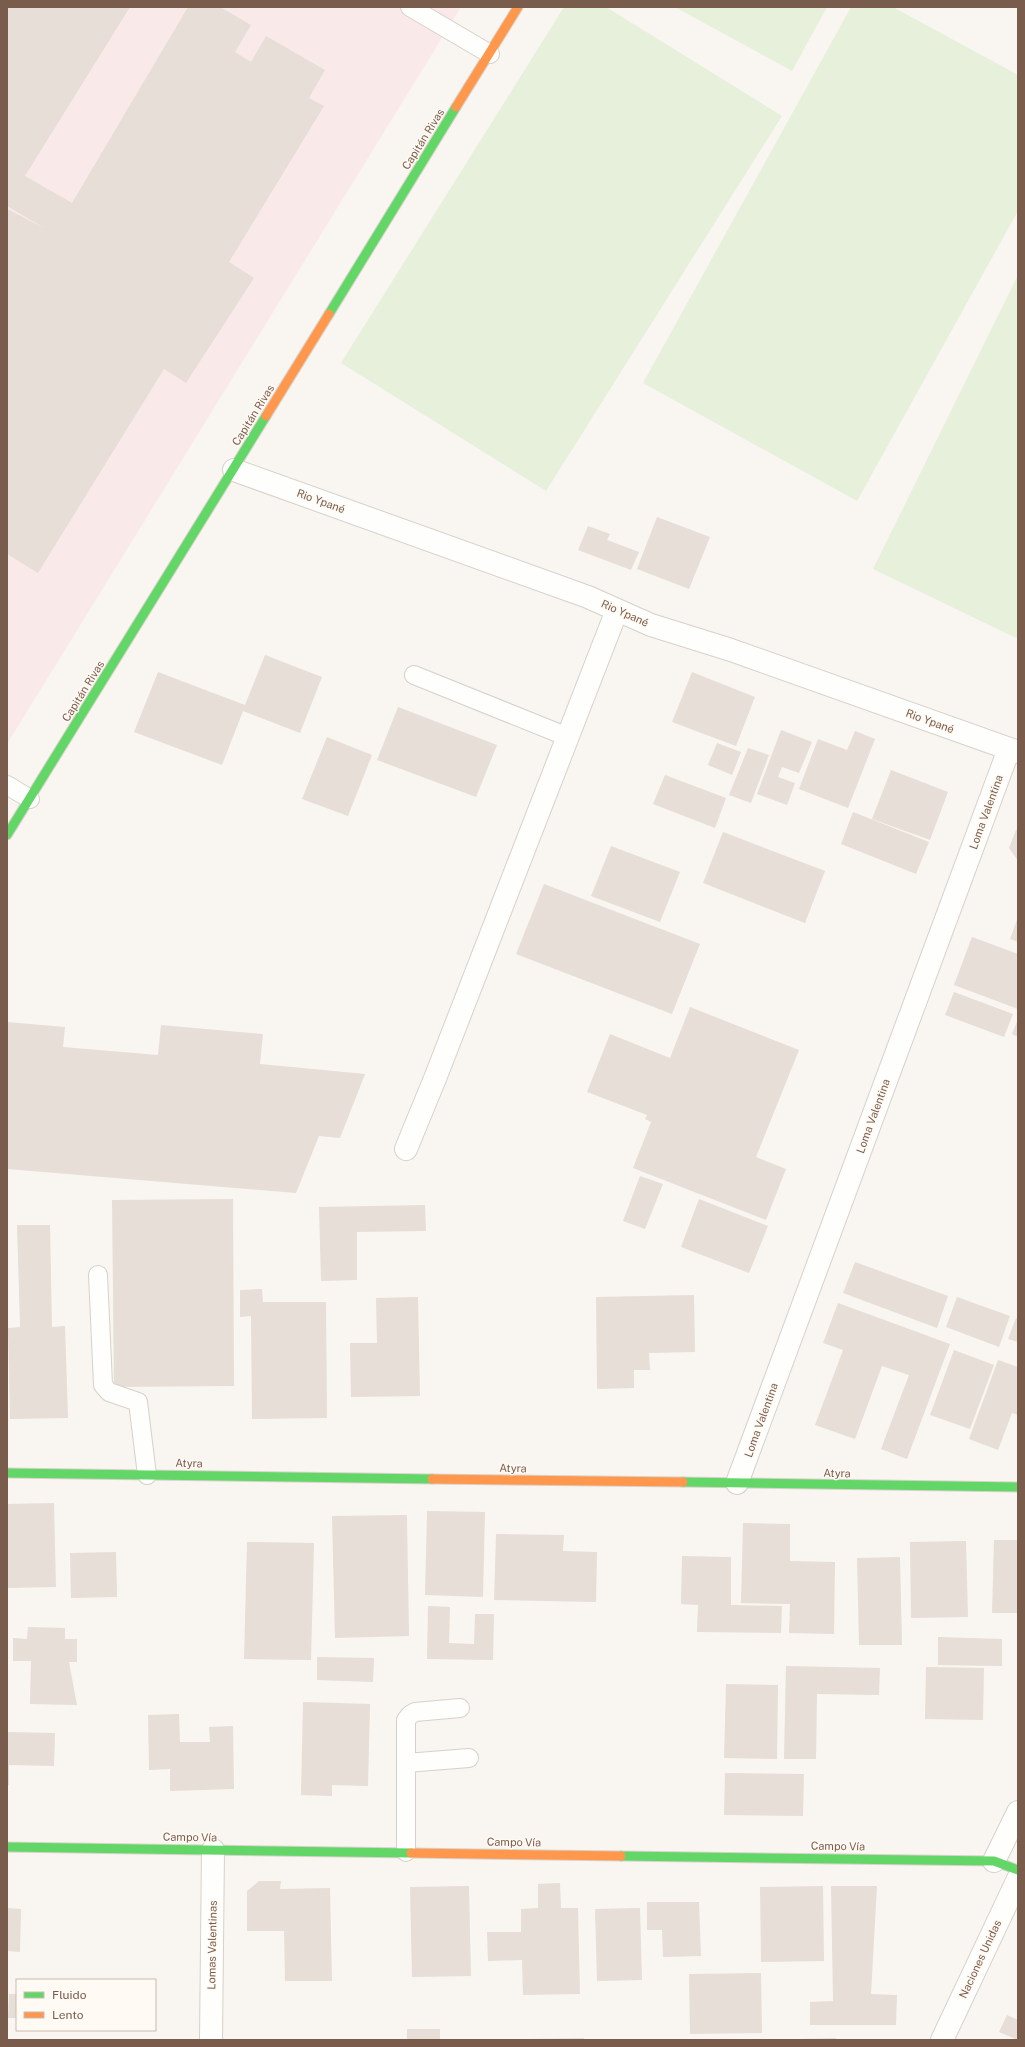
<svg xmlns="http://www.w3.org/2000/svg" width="1025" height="2047" font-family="'Public Sans',sans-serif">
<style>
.medical{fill:#fae9e9}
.green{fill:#e7f0db}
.building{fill:#e6ded7}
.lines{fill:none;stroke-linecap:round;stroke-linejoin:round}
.lane-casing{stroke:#d7d1cb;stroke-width:20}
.street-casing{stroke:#d7d1cb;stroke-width:24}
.fast-casing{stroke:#d9d2cb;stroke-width:11}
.slow-casing{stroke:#d9d2cb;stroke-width:11}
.lane{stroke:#fefefd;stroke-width:18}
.street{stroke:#fefefd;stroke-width:22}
.fast{stroke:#63d668;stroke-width:9}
.slow{stroke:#ff974d;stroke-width:9}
.labels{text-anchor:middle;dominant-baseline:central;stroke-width:3;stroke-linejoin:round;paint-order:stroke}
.street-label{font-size:11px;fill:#7a5c4d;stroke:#fffaf3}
</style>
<rect width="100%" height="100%" fill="#f9f5f0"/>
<path class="medical" d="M 7,7 L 461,7 L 7,744 Z"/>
<path class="green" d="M 564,7 L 606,7 L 782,116 L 546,491 L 341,363 Z
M 675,7 L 827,7 L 792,71 Z
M 851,7 L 893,7 L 1018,75 L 1018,211 L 857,501 L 643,383 Z
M 1018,275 L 1018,639 L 873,569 Z"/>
<path class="building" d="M 7,7 L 130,7 L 25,176 L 72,203 L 188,7 L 220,7 L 251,25 L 235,52 L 251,62 L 266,36 L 325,70 L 309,98 L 324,106 L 229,262 L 254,278 L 186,383 L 164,369 L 38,573 L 7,554 L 7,209 L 46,229 L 7,206 Z
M 657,517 L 710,537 L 689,589 L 637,569 Z
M 588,526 L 610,534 L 607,540 L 639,552 L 631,570 L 578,550 Z
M 265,655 L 322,677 L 300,733 L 243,711 L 222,765 L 134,732 L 158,672 L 245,705 Z
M 692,672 L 755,697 L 736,746 L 672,722 Z
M 398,707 L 497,745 L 476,797 L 377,760 Z
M 781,730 L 812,742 L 799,773 L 782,767 L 778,777 L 795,783 L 787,805 L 757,794 Z
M 855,731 L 875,739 L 848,808 L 799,789 L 818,739 L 847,750 Z
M 327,737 L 372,755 L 348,816 L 302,799 Z
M 717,743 L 741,752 L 732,775 L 708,765 Z
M 748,748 L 769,755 L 751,803 L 729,795 Z
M 891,770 L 948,792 L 930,840 L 872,819 Z
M 665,775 L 726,798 L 715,828 L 653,804 Z
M 853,812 L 929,842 L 916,874 L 841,844 Z
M 1018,829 L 1018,861 L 1009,848 L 1016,830 Z
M 723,832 L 825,871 L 805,923 L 703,883 Z
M 611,846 L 680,872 L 660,922 L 591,896 Z
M 544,884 L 700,944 L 672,1014 L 516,954 Z
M 1018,917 L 1018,942 L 1010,939 Z
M 972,937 L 1018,954 L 1018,1009 L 954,985 Z
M 954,992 L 1013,1014 L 1004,1037 L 945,1015 Z
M 690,1007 L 799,1050 L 756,1157 L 786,1169 L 766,1220 L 633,1168 L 651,1122 L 645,1119 L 647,1115 L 587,1092 L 610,1034 L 670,1058 Z
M 1018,1019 L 1018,1037 L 1012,1034 Z
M 7,1022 L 65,1027 L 63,1047 L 158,1055 L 161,1025 L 263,1034 L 260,1064 L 365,1074 L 340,1138 L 319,1136 L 296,1193 L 7,1169 Z
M 640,1176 L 663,1184 L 645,1229 L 623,1221 Z
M 233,1199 L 234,1386 L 114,1387 L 112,1200 Z
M 699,1199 L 768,1226 L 749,1273 L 681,1247 Z
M 425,1205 L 426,1231 L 357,1232 L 357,1280 L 321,1281 L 319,1207 Z
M 17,1225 L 50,1225 L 52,1327 L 65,1326 L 68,1418 L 10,1419 L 8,1328 L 20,1327 Z
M 855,1262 L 948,1296 L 937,1328 L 843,1293 Z
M 262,1289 L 263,1302 L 326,1302 L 327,1418 L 252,1419 L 251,1316 L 240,1317 L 240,1290 Z
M 694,1295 L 695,1352 L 649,1353 L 650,1370 L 634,1370 L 634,1388 L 597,1389 L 596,1297 Z
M 418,1297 L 420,1396 L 351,1397 L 350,1343 L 377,1343 L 376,1298 Z
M 957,1297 L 1010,1316 L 999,1347 L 946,1327 Z
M 838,1303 L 950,1344 L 907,1459 L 881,1449 L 909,1375 L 882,1366 L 855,1439 L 815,1425 L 843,1350 L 823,1343 Z
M 1016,1318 L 1018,1319 L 1018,1342 L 1008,1339 Z
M 954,1350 L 994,1365 L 970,1429 L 930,1415 Z
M 998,1360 L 1018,1367 L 1018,1415 L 1012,1413 L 998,1450 L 969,1439 Z
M 54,1503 L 56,1587 L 7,1588 L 7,1504 Z
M 427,1511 L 485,1512 L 483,1597 L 425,1595 Z
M 407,1515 L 409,1636 L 335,1638 L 332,1516 Z
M 743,1523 L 790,1524 L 790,1561 L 835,1562 L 834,1634 L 789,1633 L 790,1604 L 741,1603 Z
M 496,1534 L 564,1535 L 563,1551 L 597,1552 L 596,1602 L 494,1600 Z
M 994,1540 L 1018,1540 L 1018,1613 L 992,1613 Z
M 966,1541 L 968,1617 L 911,1618 L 910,1542 Z
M 247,1542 L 314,1543 L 311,1660 L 244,1659 Z
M 116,1552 L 117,1597 L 71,1598 L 70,1553 Z
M 682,1556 L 731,1557 L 731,1605 L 782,1606 L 781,1633 L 697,1632 L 698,1605 L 681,1604 Z
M 900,1557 L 902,1645 L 859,1645 L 857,1558 Z
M 428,1606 L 450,1607 L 449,1643 L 474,1644 L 475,1614 L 494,1614 L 493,1660 L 427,1659 Z
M 28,1627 L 65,1628 L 65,1639 L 77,1639 L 77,1662 L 69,1662 L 77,1705 L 30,1704 L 31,1661 L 13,1661 L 13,1638 L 27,1639 Z
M 938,1637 L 1002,1639 L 1002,1666 L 938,1665 Z
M 317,1657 L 374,1658 L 373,1682 L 317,1680 Z
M 786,1666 L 880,1668 L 879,1695 L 817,1694 L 816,1759 L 784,1759 Z
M 926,1667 L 984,1668 L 983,1720 L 925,1719 Z
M 726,1684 L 778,1685 L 777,1759 L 724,1758 Z
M 303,1702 L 370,1704 L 368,1786 L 332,1785 L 332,1796 L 301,1795 Z
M 179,1714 L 180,1742 L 210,1742 L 209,1727 L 233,1726 L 234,1789 L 170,1791 L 170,1769 L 149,1770 L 148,1715 Z
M 7,1732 L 55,1733 L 54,1766 L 9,1765 L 9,1785 L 7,1785 Z
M 725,1773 L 804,1774 L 803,1816 L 724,1815 Z
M 259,1881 L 281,1881 L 280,1889 L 330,1888 L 332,1981 L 285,1981 L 284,1931 L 247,1931 L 247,1891 Z
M 560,1883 L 561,1908 L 578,1908 L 580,1994 L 523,1995 L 522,1960 L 488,1961 L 487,1932 L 521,1932 L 521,1909 L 538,1908 L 538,1884 Z
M 469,1886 L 471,1976 L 412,1977 L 410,1887 Z
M 823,1886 L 824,1961 L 761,1962 L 760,1887 Z
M 831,1886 L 877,1886 L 871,1994 L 897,1995 L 896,2025 L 810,2025 L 810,2002 L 833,2001 Z
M 647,1902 L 699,1902 L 701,1956 L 663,1957 L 662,1930 L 647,1930 Z
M 7,1908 L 21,1909 L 20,1952 L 7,1951 Z
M 640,1908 L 642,1980 L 597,1981 L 595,1909 Z
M 761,1973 L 762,2033 L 690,2034 L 689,1974 Z
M 9,1994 L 17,1994 L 17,2018 L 8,2018 Z
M 1007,2015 L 1018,2020 L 1018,2040 L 999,2032 Z
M 407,2029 L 440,2029 L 440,2040 L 407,2040 Z
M 584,2038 L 584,2040 L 527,2040 L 527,2039 Z
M 836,2038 L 836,2040 L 800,2040 L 800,2039 Z"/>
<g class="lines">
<defs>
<path id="lane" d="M 410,7 L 490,54
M 414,675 L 568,737
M 7,785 L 30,799
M 98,1275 L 103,1385 L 109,1392 L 138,1402 L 147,1475
M 406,1763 L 469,1758
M 406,1852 L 406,1720 L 410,1715 L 415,1712 L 460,1708"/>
<path id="street" d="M 234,470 L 588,597 L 651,625 L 731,650 L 1018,752
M 406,1149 L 436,1076 L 617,610
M 737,1483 L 1009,749
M 994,1861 L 1018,1812
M 211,2040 L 213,1850
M 942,2040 L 1018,1879"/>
<path id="fast" d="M 329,314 L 456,107
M 7,835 L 266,416
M 7,1473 L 432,1479
M 683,1482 L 1018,1487
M 7,1847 L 411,1853
M 621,1856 L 994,1861 L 1018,1870"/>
<path id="slow" d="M 456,107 L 518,7
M 266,416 L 329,314
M 432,1479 L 683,1482
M 411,1853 L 621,1856"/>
</defs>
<use href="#lane" class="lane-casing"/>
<use href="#street" class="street-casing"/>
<use href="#fast" class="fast-casing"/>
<use href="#slow" class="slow-casing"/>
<use href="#lane" class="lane"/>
<use href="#street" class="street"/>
<use href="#fast" class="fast"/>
<use href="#slow" class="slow"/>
</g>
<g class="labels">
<g class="street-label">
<text transform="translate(423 139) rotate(-58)">Capitán Rivas</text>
<text transform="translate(253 415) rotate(-58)">Capitán Rivas</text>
<text transform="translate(321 501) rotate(20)">Rio Ypané</text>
<text transform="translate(625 613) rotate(24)">Rio Ypané</text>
<text transform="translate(83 691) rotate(-58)">Capitán Rivas</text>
<text transform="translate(930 721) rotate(20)">Rio Ypané</text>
<text transform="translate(986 812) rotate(-70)">Loma Valentina</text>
<text transform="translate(873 1116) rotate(-70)">Loma Valentina</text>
<text transform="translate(761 1420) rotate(-70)">Loma Valentina</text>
<text transform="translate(189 1463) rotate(1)">Atyra</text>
<text transform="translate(513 1468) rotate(1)">Atyra</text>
<text transform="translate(837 1473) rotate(1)">Atyra</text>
<text transform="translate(190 1837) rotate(1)">Campo Vía</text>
<text transform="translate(514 1842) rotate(1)">Campo Vía</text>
<text transform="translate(838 1846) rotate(1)">Campo Vía</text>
<text transform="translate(212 1945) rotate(-89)">Lomas Valentinas</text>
<text transform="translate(980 1959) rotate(-65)">Naciones Unidas</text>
</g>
</g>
<rect width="1025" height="2047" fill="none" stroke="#7a5c4d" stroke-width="16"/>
<rect x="16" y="1979" width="140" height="52" fill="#fffaf3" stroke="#cabbb1"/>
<rect x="24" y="1992" width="20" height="6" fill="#63d668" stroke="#cabbb1"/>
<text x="52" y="1999" font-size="12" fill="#7a5c4d">Fluido</text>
<rect x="24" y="2012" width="20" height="6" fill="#ff974d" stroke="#cabbb1"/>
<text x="52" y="2019" font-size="12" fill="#7a5c4d">Lento</text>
</svg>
